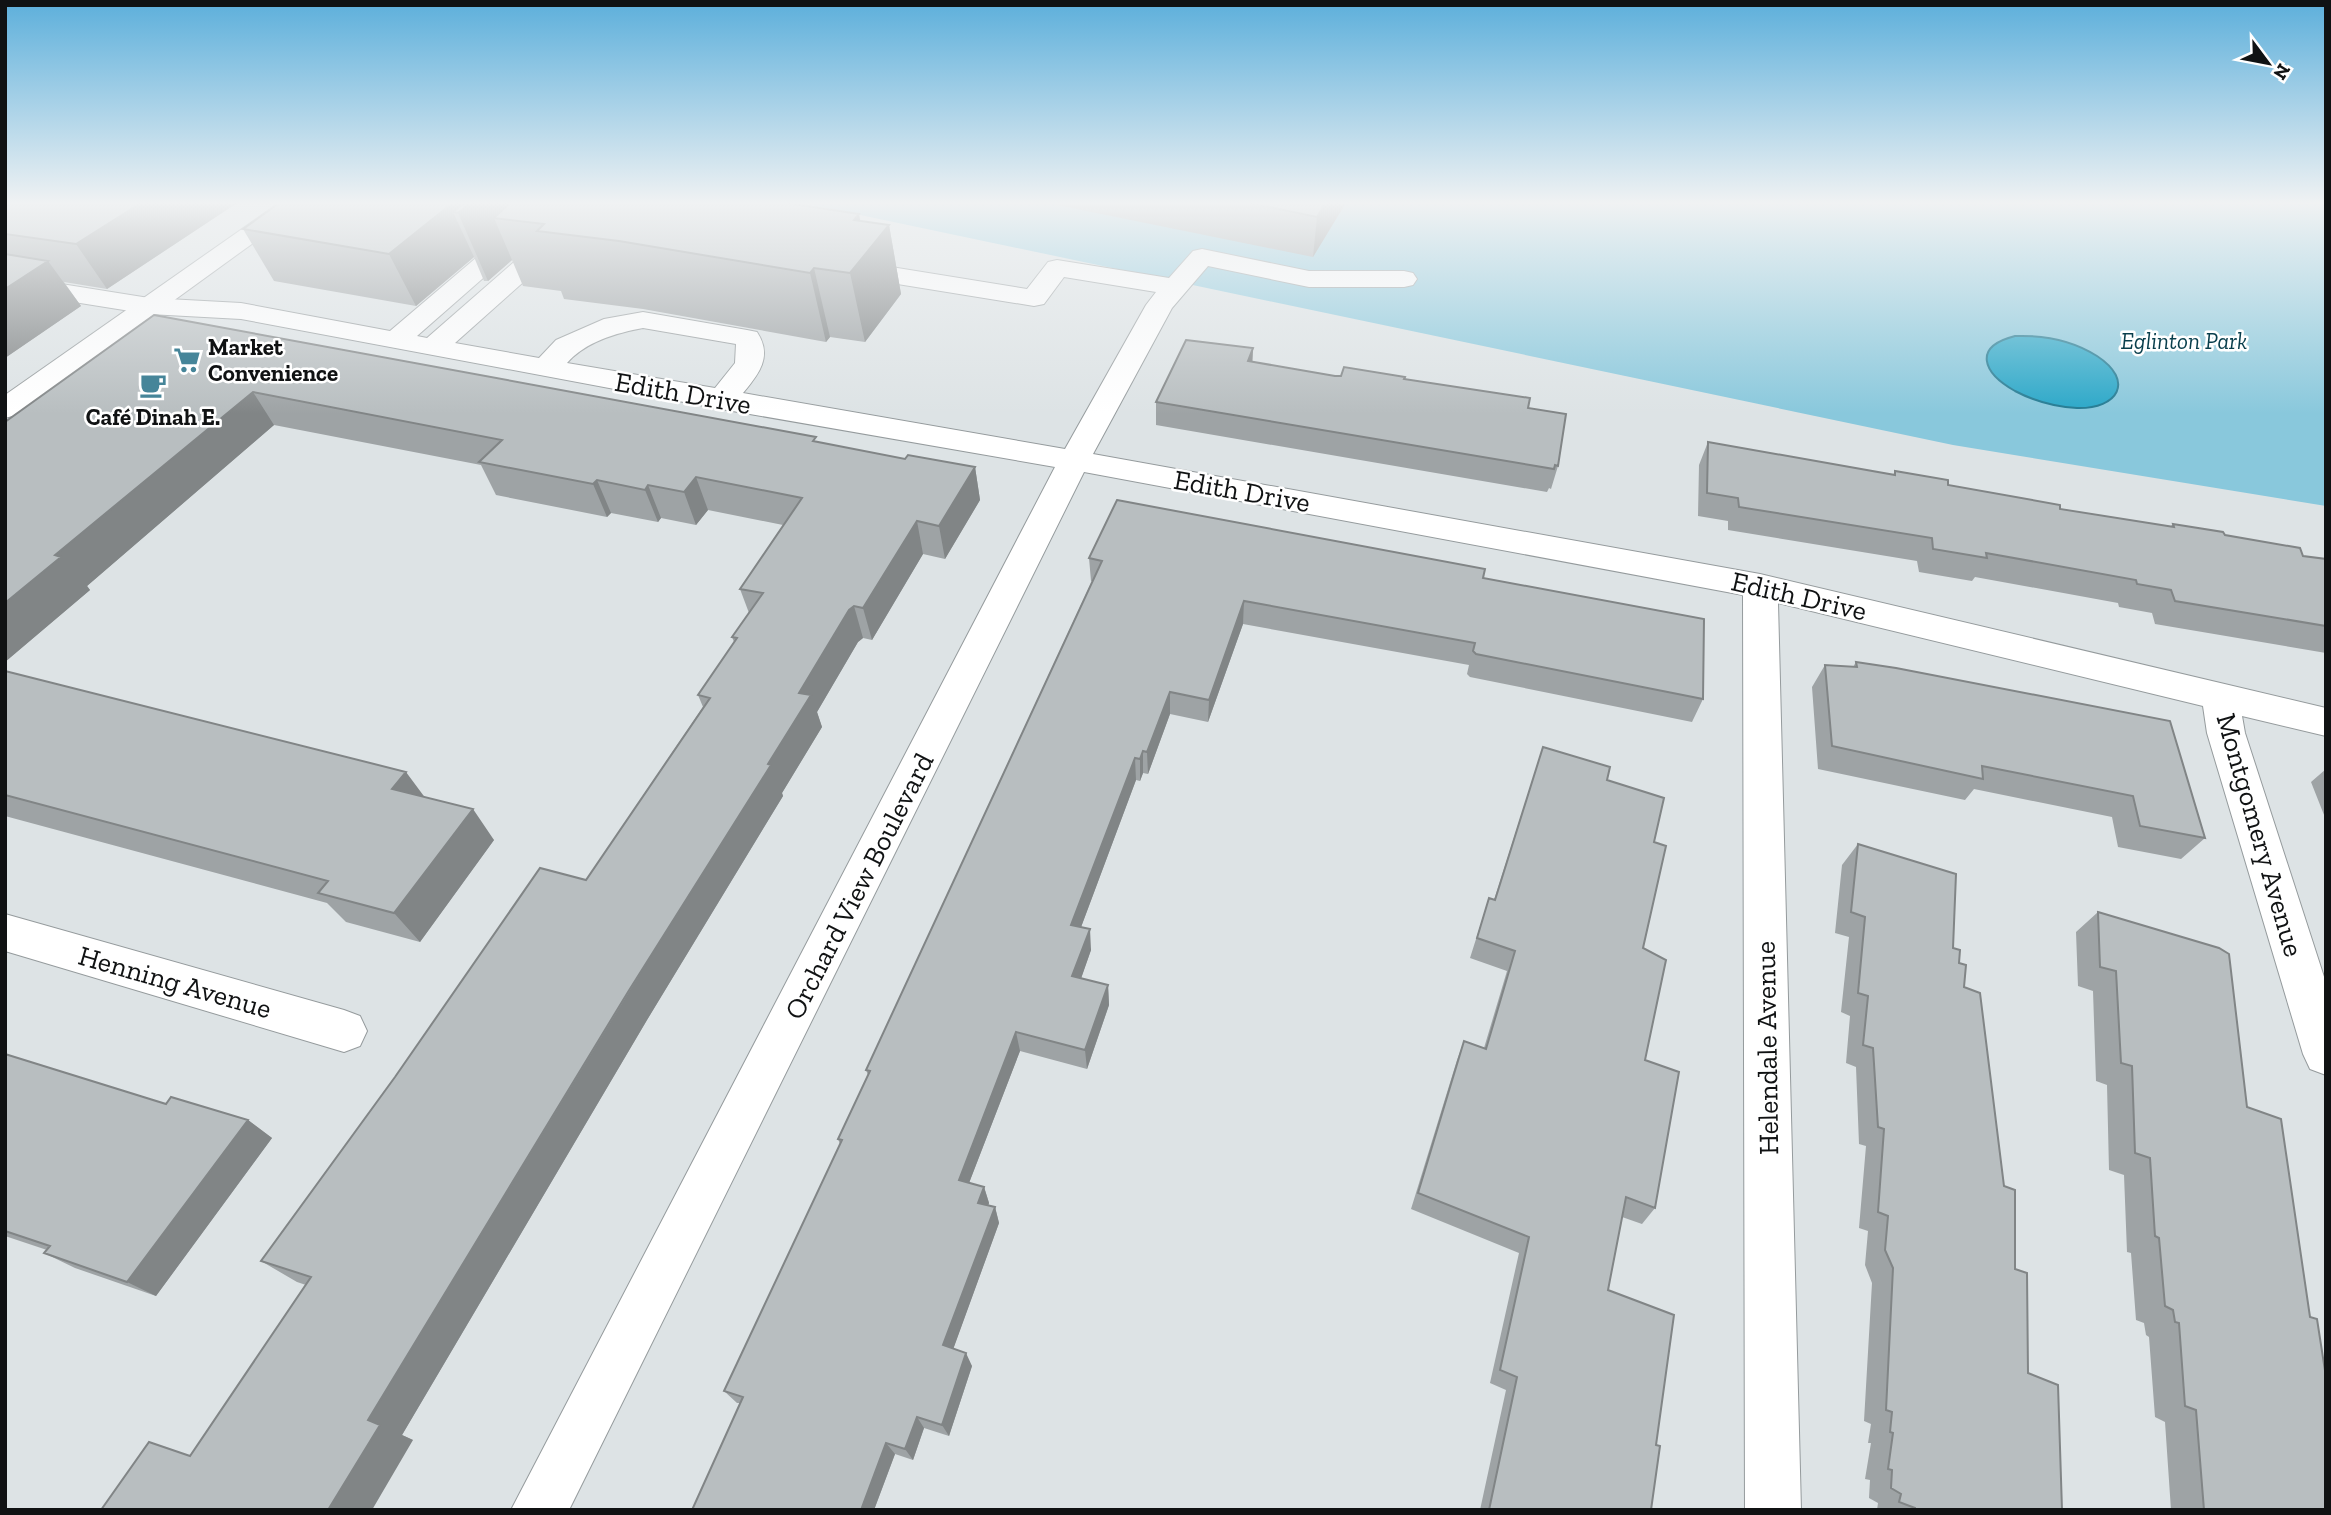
<svg xmlns="http://www.w3.org/2000/svg" width="2331" height="1515" font-family="'Zilla Slab',serif">
<style>
.green{fill:#89c8dc}
.water{fill:#2aa7c8;stroke:#227a92;stroke-width:2}
.lines{fill:none;stroke-linecap:round;stroke-linejoin:round}
.minor-casing{stroke:#959b9d;stroke-width:2}
.major-casing{stroke:#959b9d;stroke-width:2}
.minor{fill:#fff;fill-rule:evenodd}
.major{fill:#fff;fill-rule:evenodd}
.wall{fill:#9ea3a5}
.shaded-wall{fill:#818586}
.building{fill:#b8bec0;stroke:#818586;stroke-width:2}
.labels{text-anchor:middle;dominant-baseline:central;stroke-width:5;stroke-linejoin:round;paint-order:stroke}
.far-park-label{font-size:23px;font-style:italic;fill:#083e4c;stroke:#fff}
.far-poi-label{font-size:23px;font-weight:bold;fill:#101213;stroke:#fff;text-anchor:start}
.street-label{font-size:28px;fill:#101213;stroke:#fff}
</style>
<rect width="100%" height="100%" fill="#dde3e5"/>
<path class="green" d="M 794,201 L 2326,201 L 2326,506 L 1953,445 Z"/>
<path class="water" d="M 2015,336 C 2044,335 2072,340 2097,356 C 2135,381 2118,409 2077,408 C 2056,407 2034,401 2015,391 C 1983,373 1972,347 2015,336 Z"/>
<g class="lines">
<defs>
<path id="minor" d="M 543,201 L 571,201 L 417,336 L 427,338 L 529,249 L 538,247 L 547,249 L 551,255 L 547,261 L 455,343 L 539,358 L 556,340 L 604,319 L 643,312 L 747,330 L 757,332 C 773,356 759,374 743,393 L 1065,449 L 1146,305 L 1156,292 L 1064,277 L 1044,304 L 1034,306 L 848,276 L 839,274 L 835,268 L 839,262 L 848,260 L 1027,289 L 1048,262 L 1057,260 L 1169,278 L 1193,251 L 1202,249 L 1309,271 L 1404,271 L 1413,273 L 1417,279 L 1413,285 L 1404,287 L 1309,287 L 1208,266 L 1172,308 L 1093,454 L 1760,574 L 2326,708 L 2326,736 L 2242,716 L 2245,733 L 2326,983 L 2326,1075 L 2310,1069 L 2303,1054 L 2207,733 L 2203,706 L 1778,603 L 1801,1510 L 1745,1510 L 1743,595 L 1084,472 L 569,1510 L 511,1510 L 1055,467 L 721,409 L 241,319 L 149,314 L 5,291 L 5,275 L 149,298 L 241,303 L 390,331 ZM 643,328 L 736,344 L 735,363 L 715,388 L 567,363 C 585,342 616,333 643,328 Z
M 5,914 L 344,1010 L 360,1016 L 367,1031 L 360,1046 L 344,1052 L 5,951 Z"/>
<path id="major" d="M 282,201 L 311,201 L 16,415 L 5,418 L 5,395 Z"/>
</defs>
<use href="#minor" class="minor-casing"/>
<use href="#major" class="major-casing"/>
<use href="#minor" class="minor"/>
<use href="#major" class="major"/>
</g>
<path class="wall" d="M 5,201 L 240,201 L 107,289 L 64,282 L 81,306 L 5,358 Z
M 282,201 L 859,214 L 860,221 L 889,225 L 901,294 L 865,342 L 830,337 L 826,342 L 643,309 L 564,299 L 561,291 L 523,286 L 512,260 L 488,281 L 484,281 L 474,257 L 416,306 L 274,281 L 243,229 Z
M 1057,201 L 1347,201 L 1313,257 L 1057,205 Z
M 154,315 L 905,459 L 975,467 L 980,500 L 945,559 L 923,554 L 872,640 L 863,638 L 858,642 L 817,712 L 822,727 L 782,793 L 783,796 L 647,1020 L 402,1435 L 413,1440 L 101,1510 L 149,1442 L 190,1456 L 306,1285 L 297,1282 L 261,1261 L 586,880 L 703,707 L 698,695 L 734,642 L 732,637 L 749,613 L 740,589 L 783,525 L 708,510 L 696,525 L 661,518 L 658,522 L 611,513 L 607,517 L 496,495 L 481,465 L 274,425 L 87,586 L 90,590 L 5,662 Z
M 1253,348 L 1252,362 L 1528,408 L 1558,466 L 1551,489 L 1549,488 L 1547,492 L 1156,425 L 1156,402 Z
M 1708,442 L 1893,475 L 1895,471 L 1948,485 L 2060,509 L 2170,527 L 2173,524 L 2225,535 L 2303,556 L 2326,559 L 2326,653 L 2155,624 L 2152,613 L 2119,607 L 2118,603 L 1975,577 L 1972,581 L 1919,572 L 1917,561 L 1728,530 L 1728,521 L 1698,516 L 1699,465 Z
M 1089,558 L 1483,578 L 1703,699 L 1692,722 L 1470,677 L 1467,674 L 1469,665 L 1243,624 L 1208,722 L 1170,714 L 1148,774 L 1143,773 L 1140,781 L 1136,780 L 1081,927 L 1091,950 L 1081,978 L 1108,985 L 1109,1005 L 1087,1069 L 1020,1051 L 969,1183 L 984,1187 L 989,1203 L 988,1206 L 995,1207 L 999,1223 L 953,1349 L 972,1366 L 949,1436 L 924,1428 L 913,1460 L 895,1454 L 874,1510 L 692,1510 L 740,1403 L 737,1403 L 724,1391 L 840,1144 L 838,1139 L 868,1075 L 866,1070 L 1092,581 L 1091,581 Z
M 1856,662 L 2170,721 L 2205,838 L 2181,859 L 2118,847 L 2112,817 L 1974,789 L 1965,800 L 1818,769 L 1812,687 L 1825,665 L 1853,667 Z
M 5,671 L 424,797 L 494,840 L 420,942 L 346,922 L 327,903 L 5,816 Z
M 1543,747 L 1607,780 L 1654,842 L 1643,948 L 1645,1060 L 1655,1208 L 1642,1224 L 1622,1217 L 1608,1290 L 1656,1445 L 1651,1510 L 1480,1510 L 1506,1390 L 1490,1383 L 1519,1253 L 1411,1209 L 1457,1060 L 1464,1041 L 1484,1048 L 1507,971 L 1470,958 L 1489,898 L 1494,900 Z
M 2326,769 L 2326,820 L 2311,782 Z
M 1858,844 L 1953,948 L 1959,963 L 2004,1186 L 2028,1373 L 2062,1510 L 1877,1510 L 1878,1503 L 1869,1498 L 1870,1480 L 1865,1479 L 1871,1443 L 1868,1443 L 1871,1424 L 1864,1421 L 1872,1283 L 1865,1265 L 1868,1231 L 1859,1228 L 1866,1146 L 1859,1144 L 1856,1067 L 1846,1063 L 1850,1016 L 1841,1012 L 1849,937 L 1835,933 L 1842,865 Z
M 2098,912 L 2247,1107 L 2326,1510 L 2171,1510 L 2165,1422 L 2155,1417 L 2149,1337 L 2146,1335 L 2144,1323 L 2136,1320 L 2131,1253 L 2127,1252 L 2124,1175 L 2109,1170 L 2107,1085 L 2096,1081 L 2093,991 L 2078,986 L 2076,932 Z
M 5,1054 L 166,1104 L 248,1120 L 272,1138 L 156,1296 L 75,1268 L 44,1253 L 47,1250 L 5,1236 Z"/>
<path class="shaded-wall" d="M 144,201 L 240,201 L 107,289 L 76,244 Z
M 455,201 L 521,201 L 494,218 L 512,260 L 488,281 L 458,213 L 453,212 L 474,257 L 416,306 L 389,254 Z
M 1327,201 L 1347,201 L 1313,257 L 1317,217 Z
M 859,214 L 866,253 L 889,225 L 901,294 L 865,342 L 850,273 L 854,220 Z
M 48,261 L 81,306 L 5,358 L 5,289 Z
M 814,268 L 830,337 L 826,342 L 810,273 Z
M 1253,348 L 1252,371 L 1248,361 Z
M 253,392 L 274,425 L 87,586 L 90,590 L 5,662 L 5,603 L 55,555 Z
M 975,467 L 980,500 L 945,559 L 939,526 Z
M 696,477 L 708,510 L 696,525 L 684,492 Z
M 597,480 L 611,513 L 607,517 L 593,484 Z
M 648,485 L 661,518 L 658,522 L 645,490 Z
M 917,521 L 923,554 L 872,640 L 863,608 Z
M 1244,601 L 1243,624 L 1208,722 L 1209,700 Z
M 854,606 L 863,638 L 858,642 L 817,712 L 822,727 L 782,793 L 783,796 L 647,1020 L 402,1435 L 413,1440 L 372,1510 L 328,1510 L 368,1420 L 768,764 L 799,693 L 849,610 Z
M 1170,692 L 1170,714 L 1148,774 L 1147,752 Z
M 1143,751 L 1143,773 L 1140,781 L 1140,759 Z
M 1135,758 L 1136,780 L 1074,946 L 1071,925 Z
M 406,772 L 429,803 L 392,789 Z
M 473,809 L 494,840 L 420,942 L 394,913 Z
M 1090,929 L 1091,950 L 1075,996 L 1072,976 Z
M 1108,985 L 1109,1005 L 1087,1069 L 1085,1050 Z
M 1016,1032 L 1020,1051 L 964,1196 L 959,1180 Z
M 248,1120 L 272,1138 L 156,1296 L 127,1282 Z
M 984,1187 L 989,1203 L 983,1219 L 978,1203 Z
M 995,1207 L 999,1223 L 950,1358 L 943,1345 Z
M 966,1353 L 972,1366 L 949,1436 L 942,1425 Z
M 917,1417 L 924,1428 L 913,1460 L 905,1449 Z
M 886,1443 L 895,1454 L 874,1510 L 861,1510 Z"/>
<path class="building" d="M 5,201 L 144,201 L 76,244 L 5,234 Z
M 282,201 L 455,201 L 389,254 L 243,229 Z
M 467,201 L 472,201 L 458,213 L 453,212 Z
M 512,201 L 774,201 L 859,214 L 854,220 L 889,225 L 850,273 L 814,268 L 810,273 L 619,241 L 537,231 L 544,224 L 494,218 Z
M 1240,201 L 1327,201 L 1317,217 Z
M 5,254 L 48,261 L 5,289 Z
M 154,315 L 816,437 L 813,441 L 905,459 L 908,455 L 975,467 L 939,526 L 917,521 L 863,608 L 854,606 L 849,610 L 799,693 L 811,695 L 768,764 L 771,765 L 628,992 L 368,1420 L 380,1425 L 328,1510 L 101,1510 L 149,1442 L 190,1456 L 311,1277 L 261,1261 L 395,1077 L 540,868 L 586,880 L 710,698 L 698,695 L 737,638 L 732,637 L 763,593 L 740,589 L 802,498 L 696,477 L 684,492 L 648,485 L 645,490 L 597,480 L 593,484 L 479,462 L 502,440 L 253,392 L 55,555 L 61,557 L 5,603 L 5,422 Z
M 1186,340 L 1253,348 L 1248,361 L 1335,376 L 1341,376 L 1344,367 L 1405,377 L 1404,379 L 1530,398 L 1528,408 L 1566,414 L 1558,466 L 1555,465 L 1554,469 L 1156,402 Z
M 1708,442 L 1895,475 L 1895,471 L 1948,480 L 1948,485 L 2060,505 L 2060,509 L 2174,527 L 2173,524 L 2223,532 L 2225,535 L 2300,548 L 2303,556 L 2326,559 L 2326,626 L 2175,601 L 2171,590 L 2137,584 L 2136,580 L 1986,553 L 1987,558 L 1933,549 L 1932,538 L 1739,507 L 1738,498 L 1707,493 Z
M 1117,500 L 1485,569 L 1483,578 L 1704,619 L 1703,699 L 1476,654 L 1473,651 L 1475,643 L 1244,601 L 1209,700 L 1170,692 L 1147,752 L 1143,751 L 1140,759 L 1135,758 L 1071,925 L 1090,929 L 1072,976 L 1108,985 L 1085,1050 L 1016,1032 L 959,1180 L 984,1187 L 978,1203 L 995,1207 L 943,1345 L 966,1353 L 942,1425 L 917,1417 L 905,1449 L 886,1443 L 861,1510 L 692,1510 L 743,1397 L 724,1391 L 842,1140 L 838,1139 L 870,1071 L 866,1070 L 1102,561 L 1089,558 Z
M 1856,662 L 1896,668 L 2170,721 L 2205,838 L 2140,826 L 2133,796 L 1982,766 L 1983,779 L 1832,746 L 1825,665 L 1857,667 Z
M 5,671 L 406,772 L 392,789 L 473,809 L 394,913 L 318,893 L 328,881 L 5,795 Z
M 1543,747 L 1610,767 L 1607,780 L 1664,798 L 1654,842 L 1666,846 L 1643,948 L 1666,960 L 1645,1060 L 1679,1072 L 1655,1208 L 1626,1197 L 1608,1290 L 1674,1315 L 1656,1445 L 1660,1446 L 1651,1510 L 1489,1510 L 1517,1377 L 1500,1370 L 1529,1237 L 1418,1193 L 1464,1041 L 1486,1049 L 1515,951 L 1477,938 L 1489,898 L 1495,900 Z
M 1858,844 L 1956,874 L 1953,948 L 1960,950 L 1959,963 L 1966,965 L 1964,987 L 1980,993 L 2004,1186 L 2015,1190 L 2015,1269 L 2027,1273 L 2028,1373 L 2058,1385 L 2062,1510 L 1915,1510 L 1915,1508 L 1899,1502 L 1901,1494 L 1891,1488 L 1892,1470 L 1888,1469 L 1893,1433 L 1890,1432 L 1892,1412 L 1886,1410 L 1893,1268 L 1885,1250 L 1888,1216 L 1878,1212 L 1884,1129 L 1878,1127 L 1873,1048 L 1863,1045 L 1868,996 L 1858,993 L 1865,917 L 1851,912 Z
M 2098,912 L 2219,948 L 2229,954 L 2247,1107 L 2281,1119 L 2310,1317 L 2317,1319 L 2326,1377 L 2326,1510 L 2204,1510 L 2196,1410 L 2185,1406 L 2179,1323 L 2175,1322 L 2173,1310 L 2165,1306 L 2159,1238 L 2155,1236 L 2150,1158 L 2135,1153 L 2132,1066 L 2121,1063 L 2116,971 L 2100,967 Z
M 5,1054 L 166,1104 L 171,1097 L 248,1120 L 127,1282 L 44,1253 L 50,1246 L 5,1231 Z"/>
<linearGradient id="sky" x2="0" y2="1"><stop stop-color="#5cafdb"/><stop offset="0.49" stop-color="#f0f2f3"/><stop offset="1" stop-color="#f0f2f3" stop-opacity="0"/></linearGradient>
<rect width="2331" height="414" fill="url(#sky)"/>
<defs>
<symbol id="supermarket-bare" viewBox="-9 -9 18 18"><path d="M-6-5.5h2.5l.6 2H6L4.5 2H-2.5L-4.4-4H-6ZM-1.5 3.2a1.3 1.3 0 1 0 .1 0ZM3 3.2a1.3 1.3 0 1 0 .1 0Z" fill="#468599" stroke="#fff" stroke-width="2.5" paint-order="stroke"/></symbol>
<symbol id="cafe-bare" viewBox="-9 -9 18 18"><path d="M-5.5-4.5H6V0H3Q3 3.5 0 3.5H-2.5Q-5.5 3.5-5.5 0ZM3-3.2v2h1.7v-2ZM-6 4.5H4V6H-6Z" fill="#468599" stroke="#fff" stroke-width="2.5" paint-order="stroke"/></symbol>
</defs>
<g fill-rule="evenodd">
<use href="#supermarket-bare" x="168" y="341" width="38" height="38"/>
<use href="#cafe-bare" x="134" y="366" width="38" height="38"/>
</g>
<g class="labels">
<g class="far-park-label">
<text x="2184" y="341">Eglinton Park</text>
</g>
<g class="far-poi-label">
<text x="208" y="347">Market<tspan x="208" dy="26">Convenience</tspan></text>
<text x="153" y="417" text-anchor="middle">Café Dinah E.</text>
</g>
<g class="street-label">
<text transform="translate(683 393) rotate(10)">Edith Drive</text>
<text transform="translate(1242 491) rotate(10)">Edith Drive</text>
<text transform="translate(1799 596) rotate(13)">Edith Drive</text>
<text transform="translate(2260 835) rotate(74)">Montgomery Avenue</text>
<text transform="translate(859 886) rotate(-63)">Orchard View Boulevard</text>
<text transform="translate(175 982) rotate(16)">Henning Avenue</text>
<text transform="translate(1767 1048) rotate(-91)">Helendale Avenue</text>
</g>
</g>
<rect width="2331" height="1515" fill="none" stroke="#101213" stroke-width="14"/>
<g transform="translate(2268 63) rotate(122)" stroke="#ffffff" stroke-width="5" paint-order="stroke">
<path d="M0-5L12 26L0 18L-12 26Z" fill="#101213"/>
<text y="-10" font-size="19" font-weight="bold" text-anchor="middle" fill="#101213">N</text>
</g>
</svg>
